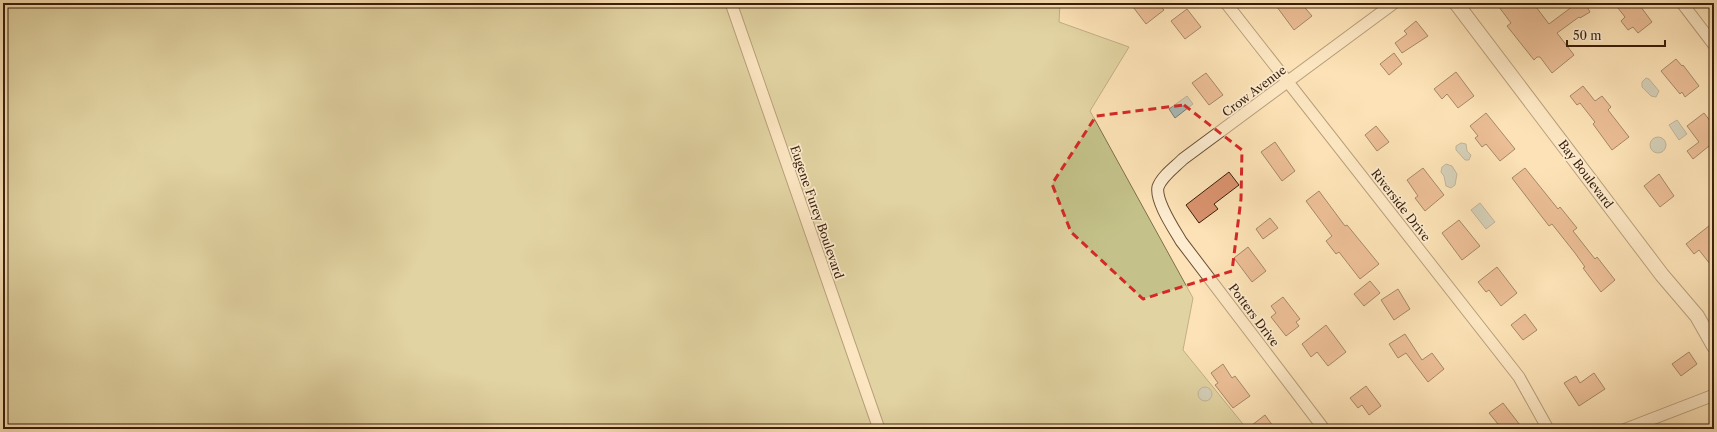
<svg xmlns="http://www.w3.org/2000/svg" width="1717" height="432" font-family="'Libre Caslon Text',serif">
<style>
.green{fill:#c4c28a;stroke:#7e704a}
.water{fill:#a6baba;stroke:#7a7c73}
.building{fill:#da936f;stroke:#391e09}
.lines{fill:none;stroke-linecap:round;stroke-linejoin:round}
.minor-casing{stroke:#6a4f34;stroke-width:13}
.tertiary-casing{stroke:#6a4f34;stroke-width:16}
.minor{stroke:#fdecd0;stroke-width:11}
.tertiary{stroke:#fdecd0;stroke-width:14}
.marked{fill:none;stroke:#d62828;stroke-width:3;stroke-dasharray:8 5;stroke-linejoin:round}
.labels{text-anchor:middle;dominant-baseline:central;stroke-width:3.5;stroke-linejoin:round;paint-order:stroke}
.street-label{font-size:12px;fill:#391e09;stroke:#fdecd0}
</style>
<rect width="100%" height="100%" fill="#fce2b6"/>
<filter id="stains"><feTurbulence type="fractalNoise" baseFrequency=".005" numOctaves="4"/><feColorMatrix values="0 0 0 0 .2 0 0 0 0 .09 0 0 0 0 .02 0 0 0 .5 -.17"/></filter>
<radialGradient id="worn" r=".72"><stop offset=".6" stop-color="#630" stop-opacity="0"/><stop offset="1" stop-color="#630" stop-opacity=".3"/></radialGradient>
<path class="green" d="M 3,3 L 1060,3 L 1059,22 L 1129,47 L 1090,111 L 1193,298 L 1183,350 L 1247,429 L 3,429 Z"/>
<path class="water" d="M 1646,78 L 1649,79 L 1659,91 L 1656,97 L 1651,96 L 1642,87 L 1642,82 Z
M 1187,96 L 1193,104 L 1175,118 L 1169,109 Z
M 1677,120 L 1687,134 L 1679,140 L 1669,125 Z
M1650 145a8 8 0 1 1 16 0a8 8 0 1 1-16 0Z
M 1461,143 L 1466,144 L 1467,151 L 1471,155 L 1469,160 L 1465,160 L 1456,150 L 1456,146 Z
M 1446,164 L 1452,166 L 1457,174 L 1455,185 L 1451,188 L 1446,186 L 1444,176 L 1441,172 L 1442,167 Z
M 1480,203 L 1495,222 L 1486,229 L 1471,210 Z
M1198 394a7 7 0 1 1 14 0a7 7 0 1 1-14 0Z"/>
<path class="building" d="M 1130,3 L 1158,3 L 1164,10 L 1146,24 Z
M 1274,3 L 1301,3 L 1312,16 L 1294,30 Z
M 1496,3 L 1533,3 L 1549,24 L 1577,3 L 1585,3 L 1590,12 L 1580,18 L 1579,17 L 1557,33 L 1574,55 L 1552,73 L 1540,57 L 1537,57 L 1534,60 L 1507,26 L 1511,23 Z
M 1624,3 L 1638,3 L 1652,22 L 1638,33 L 1633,27 L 1628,30 L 1621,21 L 1625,17 L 1618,8 Z
M 1187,9 L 1201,27 L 1185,39 L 1171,21 Z
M 1416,21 L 1428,36 L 1402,53 L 1395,43 L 1407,34 L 1404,31 Z
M 1394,53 L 1402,64 L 1389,75 L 1380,64 Z
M 1676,59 L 1682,66 L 1683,65 L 1699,86 L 1685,97 L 1682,92 L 1680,94 L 1661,71 Z
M 1456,72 L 1474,96 L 1458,108 L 1447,94 L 1442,99 L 1434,89 Z
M 1206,73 L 1223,95 L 1209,105 L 1192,83 Z
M 1583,86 L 1595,101 L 1602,96 L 1611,107 L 1608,110 L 1629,137 L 1612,150 L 1593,124 L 1595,122 L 1580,103 L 1577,105 L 1570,96 Z
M 1486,113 L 1515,149 L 1500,161 L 1486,144 L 1482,147 L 1475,138 L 1478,136 L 1470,126 Z
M 1704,113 L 1714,126 L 1714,142 L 1693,159 L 1687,151 L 1699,142 L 1687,126 Z
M 1376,126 L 1389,142 L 1377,151 L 1365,135 Z
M 1275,142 L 1295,171 L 1282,181 L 1261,152 Z
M 1423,168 L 1444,195 L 1425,211 L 1415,198 L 1418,196 L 1407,180 Z
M 1525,168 L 1558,209 L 1560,207 L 1577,228 L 1573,231 L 1595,259 L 1597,257 L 1615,280 L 1601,292 L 1583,268 L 1585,267 L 1575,253 L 1552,224 L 1549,226 L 1512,178 Z
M 1229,172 L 1239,185 L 1214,204 L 1218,209 L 1199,223 L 1186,205 Z
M 1659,174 L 1674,196 L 1660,207 L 1644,186 Z
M 1319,191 L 1345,226 L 1347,225 L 1379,264 L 1360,279 L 1339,252 L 1336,254 L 1326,241 L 1332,236 L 1306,201 Z
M 1270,218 L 1278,228 L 1263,239 L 1256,229 Z
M 1459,220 L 1480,246 L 1462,260 L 1442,233 Z
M 1714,222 L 1714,269 L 1699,250 L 1694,254 L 1686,244 Z
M 1248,247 L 1266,271 L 1252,282 L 1234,258 Z
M 1497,267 L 1517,293 L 1501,306 L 1489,290 L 1486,292 L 1478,282 Z
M 1370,281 L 1380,293 L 1364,306 L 1354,294 Z
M 1398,289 L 1410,309 L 1394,320 L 1381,300 Z
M 1283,297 L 1300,319 L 1296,322 L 1299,326 L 1286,336 L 1271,317 L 1276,313 L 1271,306 Z
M 1525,314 L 1537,330 L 1523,340 L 1511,325 Z
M 1326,325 L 1346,352 L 1328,366 L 1317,352 L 1311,357 L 1302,344 Z
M 1405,334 L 1422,360 L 1432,353 L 1444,369 L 1428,382 L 1406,353 L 1398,358 L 1389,344 Z
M 1689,352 L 1697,364 L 1681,376 L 1672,364 Z
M 1223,364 L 1232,378 L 1235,376 L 1250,396 L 1233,408 L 1215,385 L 1218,383 L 1211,373 Z
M 1594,373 L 1605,389 L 1579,406 L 1564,383 L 1576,376 L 1580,383 Z
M 1366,386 L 1381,406 L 1369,415 L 1362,405 L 1358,408 L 1350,398 Z
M 1503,403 L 1523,429 L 1502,429 L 1489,413 Z
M 1265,415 L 1275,429 L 1247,429 Z"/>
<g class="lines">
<defs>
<path id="minor" d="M 731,3 L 879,429
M 1226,3 L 1519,377 L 1548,429
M 1682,3 L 1714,45
M 1324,429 L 1181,241 C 1174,229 1155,201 1158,187 C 1162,176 1175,167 1183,159 L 1394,3
M 1626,429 L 1714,395"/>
<path id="tertiary" d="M 1456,3 L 1662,275 L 1697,316 L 1714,346"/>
</defs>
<use href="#minor" class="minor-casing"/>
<use href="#tertiary" class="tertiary-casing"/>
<use href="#minor" class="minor"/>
<use href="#tertiary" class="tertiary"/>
</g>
<path d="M0 0H1717V432H0ZM 1184,105 L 1242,150 L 1241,199 L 1232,271 L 1143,299 L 1071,232 L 1052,184 L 1096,116 Z" fill="#fce2b6" fill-opacity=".55" fill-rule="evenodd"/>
<path class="marked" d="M 1184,105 L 1242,150 L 1241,199 L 1232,271 L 1143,299 L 1071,232 L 1052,184 L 1096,116 Z"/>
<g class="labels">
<g class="street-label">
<text transform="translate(1254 91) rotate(-37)">Crow Avenue</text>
<text transform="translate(1586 174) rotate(53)">Bay Boulevard</text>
<text transform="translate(1401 205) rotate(52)">Riverside Drive</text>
<text transform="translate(817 212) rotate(71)">Eugene Furey Boulevard</text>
<text transform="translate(1254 315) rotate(53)">Potters Drive</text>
</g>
</g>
<rect width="1717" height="432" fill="none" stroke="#fce2b6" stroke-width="16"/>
<rect x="4" y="4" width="1709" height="424" fill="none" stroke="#391e09" stroke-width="2"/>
<rect x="8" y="8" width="1701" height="416" fill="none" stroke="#391e09"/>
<path d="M1567 40v6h98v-6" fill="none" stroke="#391e09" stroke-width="2"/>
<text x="1573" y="40" font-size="12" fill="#391e09" stroke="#fdecd0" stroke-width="3" paint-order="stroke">50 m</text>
<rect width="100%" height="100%" filter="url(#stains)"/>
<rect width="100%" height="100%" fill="url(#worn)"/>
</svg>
